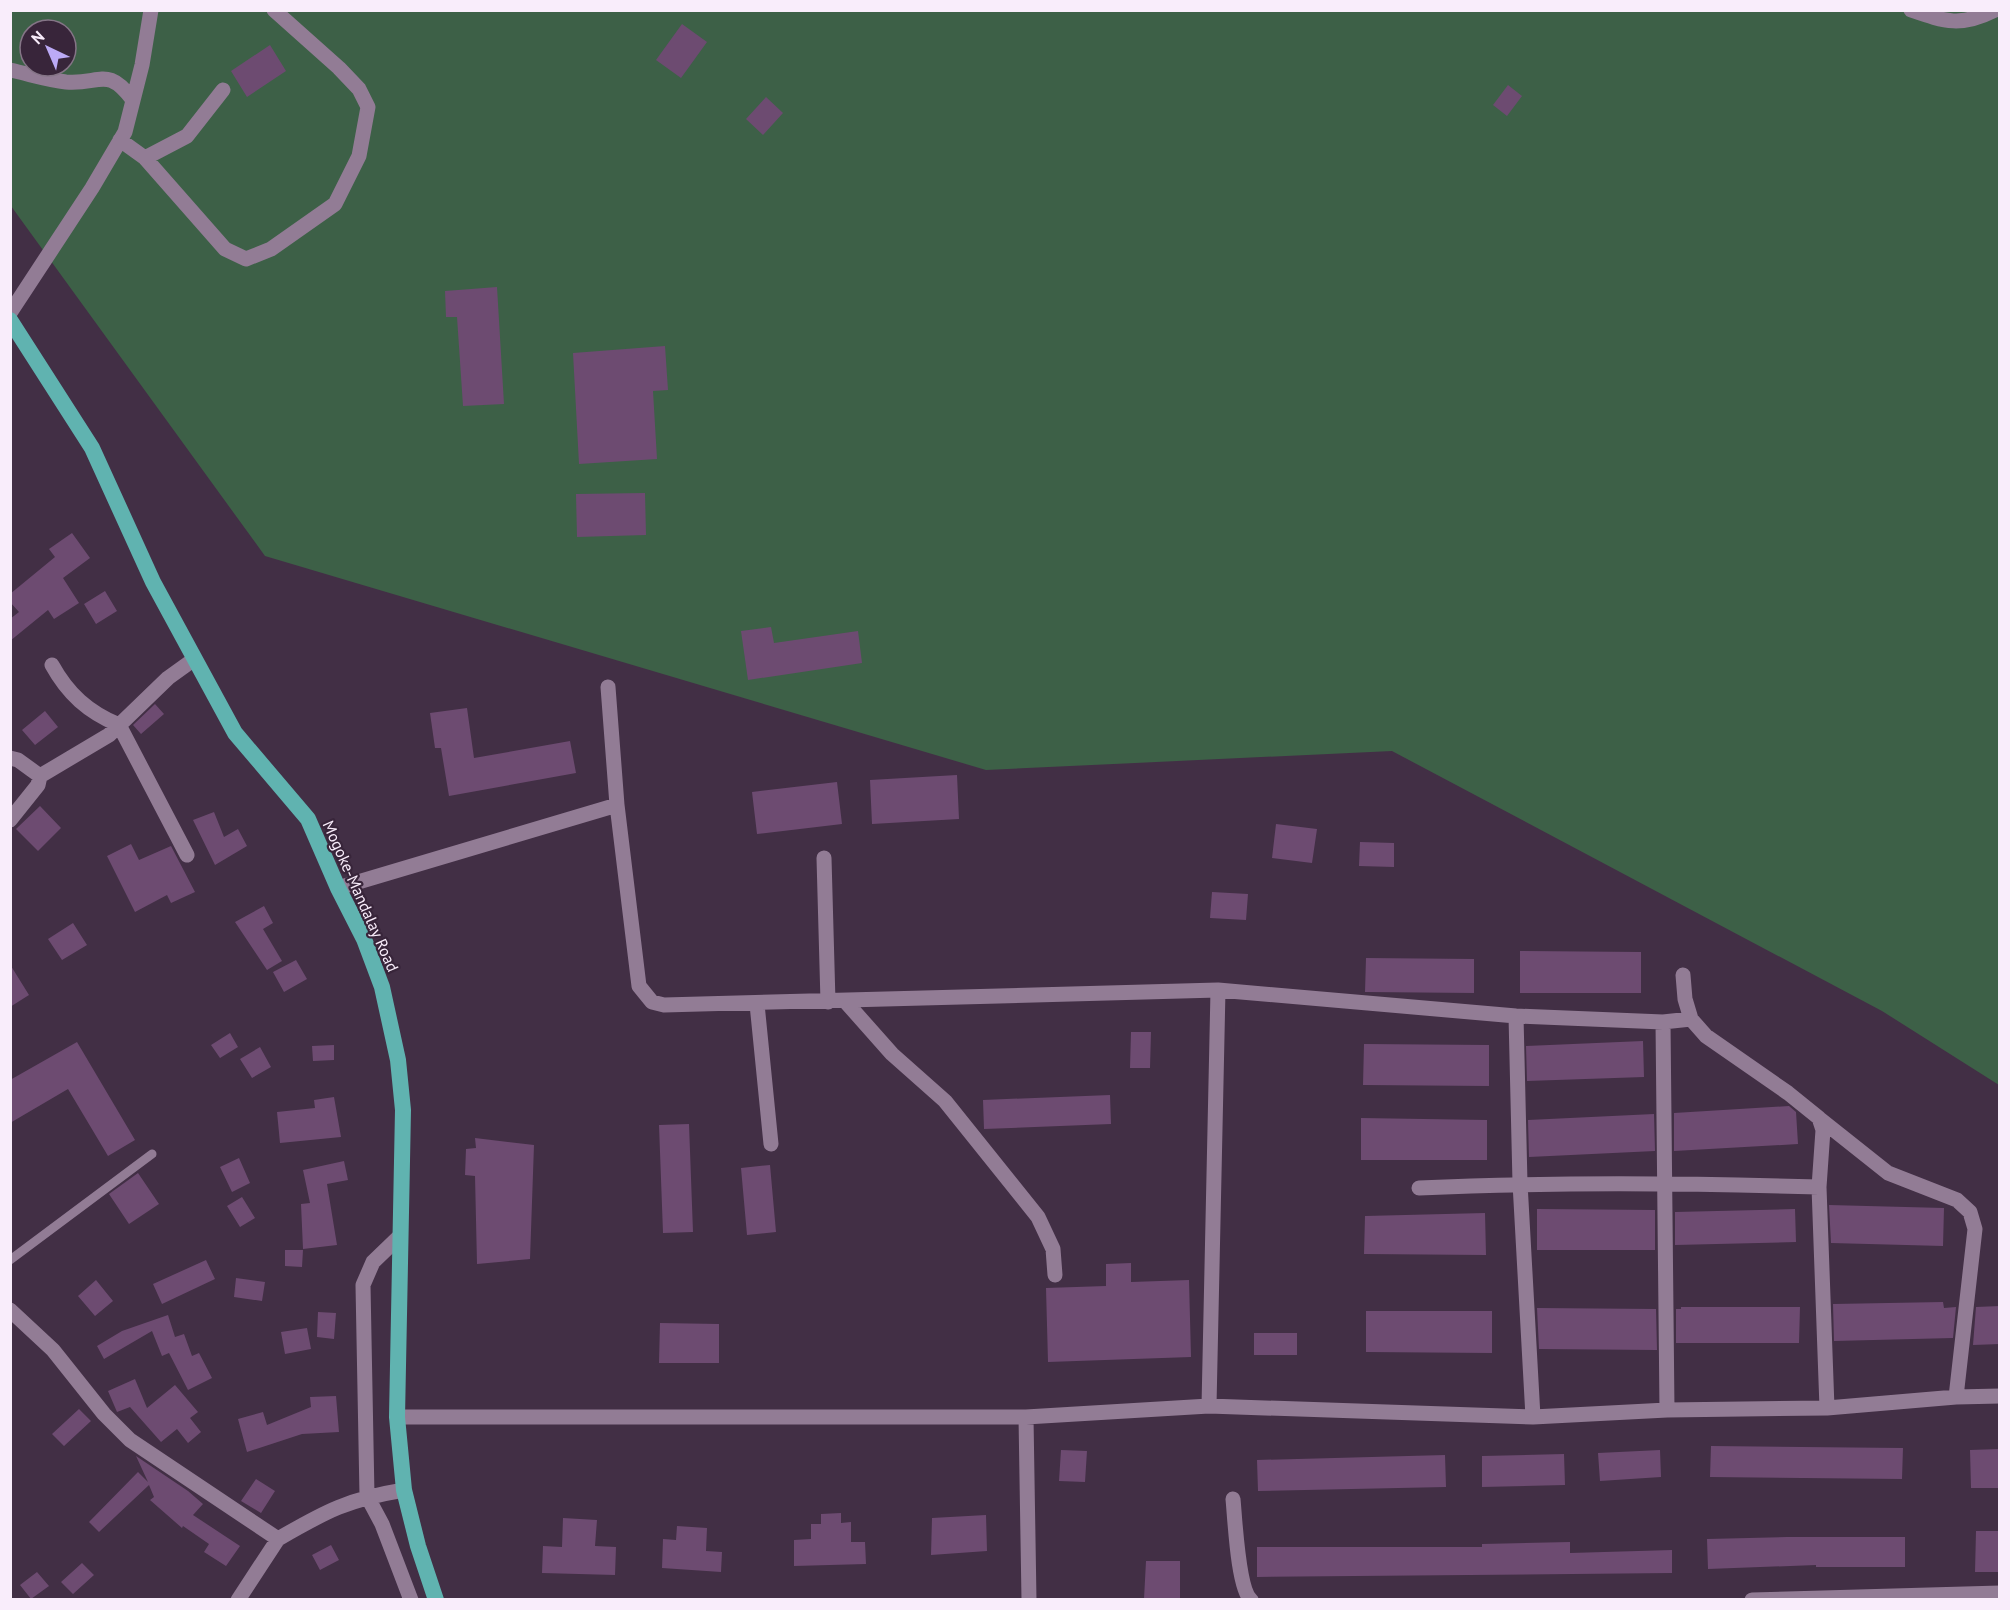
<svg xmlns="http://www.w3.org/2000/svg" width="2010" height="1610" font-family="'PT Sans',sans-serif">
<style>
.green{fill:#3d6047;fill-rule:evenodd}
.building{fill:#6d4b71}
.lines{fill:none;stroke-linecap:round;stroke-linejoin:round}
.service{stroke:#927c95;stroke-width:9}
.minor{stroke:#927c95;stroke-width:15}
.trunk{stroke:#60b3b0;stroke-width:16}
.labels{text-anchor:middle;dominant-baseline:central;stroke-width:4.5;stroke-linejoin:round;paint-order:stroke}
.street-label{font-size:16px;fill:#f9edfb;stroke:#38253a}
</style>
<rect width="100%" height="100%" fill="#422f45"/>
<path class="green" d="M 10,11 L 1999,11 L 1999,1085 L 1882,1011 L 1392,751 L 986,770 L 265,556 L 11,206 ZM 30,30 L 66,30 L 66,66 L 30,66 Z"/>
<path class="building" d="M 682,24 L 707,42 L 681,78 L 656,60 Z
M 270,45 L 286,71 L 247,97 L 231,71 Z
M 1508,85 L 1522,96 L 1507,116 L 1493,105 Z
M 766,97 L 783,113 L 763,135 L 746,119 Z
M 497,287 L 504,404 L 463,406 L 457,317 L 446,317 L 445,291 Z
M 665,346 L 668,390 L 653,391 L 657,459 L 579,464 L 573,353 Z
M 645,493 L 646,535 L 577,537 L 576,494 Z
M 72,533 L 90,558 L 63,578 L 79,603 L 54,619 L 48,610 L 10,641 L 10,619 L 19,612 L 10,602 L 10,594 L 55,557 L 49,549 Z
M 105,591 L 117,611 L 96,624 L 84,604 Z
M 771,627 L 774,643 L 858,631 L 862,663 L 748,680 L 741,631 Z
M 155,704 L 164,714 L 141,734 L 133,725 Z
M 467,708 L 474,758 L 570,741 L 576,773 L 449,796 L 441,748 L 435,748 L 430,713 Z
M 45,711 L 58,727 L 35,745 L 22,730 Z
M 957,775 L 959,819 L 872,824 L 870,780 Z
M 837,782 L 842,824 L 757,834 L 752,792 Z
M 40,806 L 61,828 L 38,851 L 16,829 Z
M 214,812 L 224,837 L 238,829 L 247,846 L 215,865 L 193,820 Z
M 1276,824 L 1317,829 L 1312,863 L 1272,858 Z
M 1360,842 L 1394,843 L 1394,867 L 1359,866 Z
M 131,844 L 139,860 L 171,846 L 195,892 L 171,903 L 167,895 L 135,912 L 107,856 Z
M 1212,892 L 1248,894 L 1246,920 L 1210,918 Z
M 264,906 L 273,923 L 263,929 L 282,961 L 267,970 L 235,922 Z
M 73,923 L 87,945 L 62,960 L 48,939 Z
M 1520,951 L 1641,952 L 1641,993 L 1520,993 Z
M 1366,958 L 1474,959 L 1474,993 L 1365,992 Z
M 296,960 L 307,979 L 284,992 L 273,972 Z
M 11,966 L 29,995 L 10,1007 L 10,1004 Z
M 1131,1032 L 1151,1032 L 1150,1068 L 1130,1068 Z
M 230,1033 L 238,1047 L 220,1058 L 211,1045 Z
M 1643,1041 L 1644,1077 L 1527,1081 L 1526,1046 Z
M 77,1042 L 135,1140 L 108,1156 L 68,1089 L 10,1123 L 10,1080 Z
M 1364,1044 L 1489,1045 L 1489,1086 L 1363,1085 Z
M 334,1045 L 334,1060 L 313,1061 L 312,1046 Z
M 260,1047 L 271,1067 L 252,1078 L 240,1059 Z
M 1110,1095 L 1111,1124 L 984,1129 L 983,1100 Z
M 334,1097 L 341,1137 L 280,1143 L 277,1112 L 315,1108 L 314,1100 Z
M 1789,1106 L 1796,1112 L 1798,1144 L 1674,1151 L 1674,1113 Z
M 1654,1114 L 1655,1151 L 1529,1157 L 1528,1120 Z
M 1361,1118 L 1487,1120 L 1487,1160 L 1361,1160 Z
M 689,1124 L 693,1232 L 663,1233 L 659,1125 Z
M 475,1138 L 534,1145 L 530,1259 L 477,1264 L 475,1176 L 465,1175 L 466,1149 L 476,1148 Z
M 239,1158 L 250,1183 L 232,1192 L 220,1167 Z
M 344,1161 L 348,1180 L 327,1184 L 337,1245 L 303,1249 L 301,1204 L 310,1203 L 303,1170 Z
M 770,1165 L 776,1232 L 747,1235 L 741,1168 Z
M 138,1173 L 159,1204 L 129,1224 L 109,1194 Z
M 242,1197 L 255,1218 L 240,1227 L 227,1206 Z
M 1829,1205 L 1944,1208 L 1943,1246 L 1831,1243 Z
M 1537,1209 L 1655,1210 L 1655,1250 L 1537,1250 Z
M 1795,1209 L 1796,1242 L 1675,1245 L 1675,1212 Z
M 1485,1213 L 1486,1255 L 1364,1254 L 1365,1216 Z
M 285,1250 L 303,1250 L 302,1267 L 285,1266 Z
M 206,1260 L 215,1279 L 162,1304 L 153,1284 Z
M 1131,1263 L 1131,1282 L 1189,1280 L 1191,1357 L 1048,1362 L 1046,1288 L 1106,1286 L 1106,1264 Z
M 236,1278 L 265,1282 L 262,1301 L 234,1297 Z
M 96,1280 L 113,1301 L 95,1316 L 78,1296 Z
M 1943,1302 L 1944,1308 L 1956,1307 L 1953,1338 L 1834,1341 L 1833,1304 Z
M 2000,1306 L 2000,1344 L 1973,1345 L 1976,1307 Z
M 1681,1307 L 1800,1307 L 1799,1343 L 1676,1343 L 1676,1309 L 1681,1309 Z
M 1537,1308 L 1656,1309 L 1657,1350 L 1539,1349 Z
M 1366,1311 L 1492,1311 L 1492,1353 L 1366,1352 Z
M 318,1312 L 336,1313 L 334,1339 L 317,1337 Z
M 168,1315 L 175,1337 L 184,1334 L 192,1356 L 199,1353 L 212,1378 L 188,1390 L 169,1353 L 162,1356 L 152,1331 L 104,1359 L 97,1346 L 122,1331 Z
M 660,1323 L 719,1324 L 719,1363 L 659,1363 Z
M 307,1328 L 311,1349 L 285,1354 L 281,1332 Z
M 1254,1333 L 1297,1333 L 1297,1355 L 1254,1355 Z
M 135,1379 L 147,1408 L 175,1385 L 198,1412 L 190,1418 L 201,1432 L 188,1443 L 177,1429 L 161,1442 L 130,1407 L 117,1412 L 108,1391 Z
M 336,1396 L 339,1432 L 302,1434 L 247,1452 L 238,1419 L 263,1412 L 267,1425 L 311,1407 L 310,1397 Z
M 79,1409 L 91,1421 L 64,1446 L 52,1434 Z
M 1711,1446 L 1903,1448 L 1902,1479 L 1710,1477 Z
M 2000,1449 L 2000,1488 L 1971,1488 L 1970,1450 Z
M 1061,1450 L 1087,1451 L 1085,1482 L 1059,1481 Z
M 1660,1450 L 1661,1477 L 1600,1481 L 1598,1453 Z
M 1564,1454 L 1565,1485 L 1482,1487 L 1482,1456 Z
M 1445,1455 L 1446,1487 L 1258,1491 L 1257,1460 Z
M 136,1456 L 188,1491 L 203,1504 L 193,1515 L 240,1546 L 226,1566 L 204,1552 L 209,1544 L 183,1526 L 182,1528 L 150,1500 L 154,1497 L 149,1485 L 99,1532 L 89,1522 L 138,1472 L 148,1482 Z
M 256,1479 L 275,1491 L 261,1513 L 241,1501 Z
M 841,1513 L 841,1523 L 851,1522 L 851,1542 L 865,1542 L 866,1564 L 794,1566 L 794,1540 L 811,1539 L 811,1524 L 821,1524 L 821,1514 Z
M 986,1515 L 987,1551 L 931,1555 L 932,1518 Z
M 563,1518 L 597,1520 L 595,1546 L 616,1547 L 615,1575 L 542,1573 L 543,1546 L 562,1547 Z
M 677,1526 L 707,1528 L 706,1551 L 722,1552 L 721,1572 L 662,1568 L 663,1539 L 676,1540 Z
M 1976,1531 L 2000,1531 L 2000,1572 L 1975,1572 Z
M 1787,1537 L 1905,1537 L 1905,1567 L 1816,1567 L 1816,1565 L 1708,1569 L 1707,1539 Z
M 1570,1542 L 1570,1553 L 1672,1550 L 1672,1573 L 1257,1577 L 1257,1547 L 1482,1547 L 1482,1544 Z
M 331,1545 L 339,1560 L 320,1570 L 312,1555 Z
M 1146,1561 L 1180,1561 L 1180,1599 L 1144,1599 Z
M 82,1563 L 94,1575 L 73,1594 L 61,1582 Z
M 37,1572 L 49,1586 L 31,1599 L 20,1585 Z"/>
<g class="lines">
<path class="service" d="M 10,1260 L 152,1154"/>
<path class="minor" d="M 1911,10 C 1946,22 1961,27 1995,10
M 10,70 C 29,74 48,80 66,82 C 100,85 107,65 133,100
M 120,140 L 145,158 L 187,136 L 223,90
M 145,158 L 225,249 L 246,259 L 271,249 L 335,204 L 359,156 L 368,107 L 359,89 L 339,68 L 274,10
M 10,313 L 92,188 L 125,132 L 142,65 L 151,10
M 52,665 C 68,694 88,712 119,725 L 187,855
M 608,687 L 617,805
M 10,758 L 18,760 L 40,776
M 10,820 L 38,785 L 40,776 L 109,735 L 168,678 L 193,660
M 824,858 L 828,1002
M 338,888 L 617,805 L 639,986 L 652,1002 L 664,1005 L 1218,990 L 1516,1016 L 1663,1022 L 1691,1019
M 1683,975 L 1685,999 L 1691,1019 L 1706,1036 L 1788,1093 L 1819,1118 L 1823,1130 L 1819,1187 L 1827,1408
M 845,1001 L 892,1054 L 945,1101 L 1038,1217 L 1053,1249 L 1055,1275
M 757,1004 L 771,1144
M 1516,1016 L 1520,1183 L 1533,1417
M 1663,1022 L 1667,1410
M 1820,1119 L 1888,1173 L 1957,1200 L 1970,1212 L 1975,1229 L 1956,1397
M 1419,1188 C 1552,1182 1685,1183 1819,1187
M 400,1236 L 373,1262 L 363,1285 L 367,1496 L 382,1524 L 411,1600
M 10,1310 L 53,1350 L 104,1414 L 130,1440 L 278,1539 C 326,1511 349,1499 404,1490
M 1209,1406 L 1218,990
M 397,1417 L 1026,1417 L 1209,1406 L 1533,1417 L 1667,1410 L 1827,1408 L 1956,1397 L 2000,1396
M 1026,1417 L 1029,1600
M 1233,1499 C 1235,1519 1238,1589 1251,1600
M 238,1600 L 278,1539
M 1752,1600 L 2000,1593"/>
<path class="trunk" d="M 10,320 L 92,448 L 153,582 L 235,733 L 308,819 L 338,888 L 364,939 L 382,987 L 398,1060 L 403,1110 L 397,1417 L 404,1490 L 418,1546 L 436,1600"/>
</g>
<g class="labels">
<g class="street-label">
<text transform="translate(361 896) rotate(66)">Mogoke-Mandalay Road</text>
</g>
</g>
<rect width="2010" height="1610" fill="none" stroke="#f9edfb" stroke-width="24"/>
<g transform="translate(48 48) rotate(316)"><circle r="28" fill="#38253a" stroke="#857587" stroke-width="1.5"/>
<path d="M0-4.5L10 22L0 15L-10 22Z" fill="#bcaaf6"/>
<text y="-9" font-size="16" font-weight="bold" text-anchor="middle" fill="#f9edfb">N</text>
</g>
</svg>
